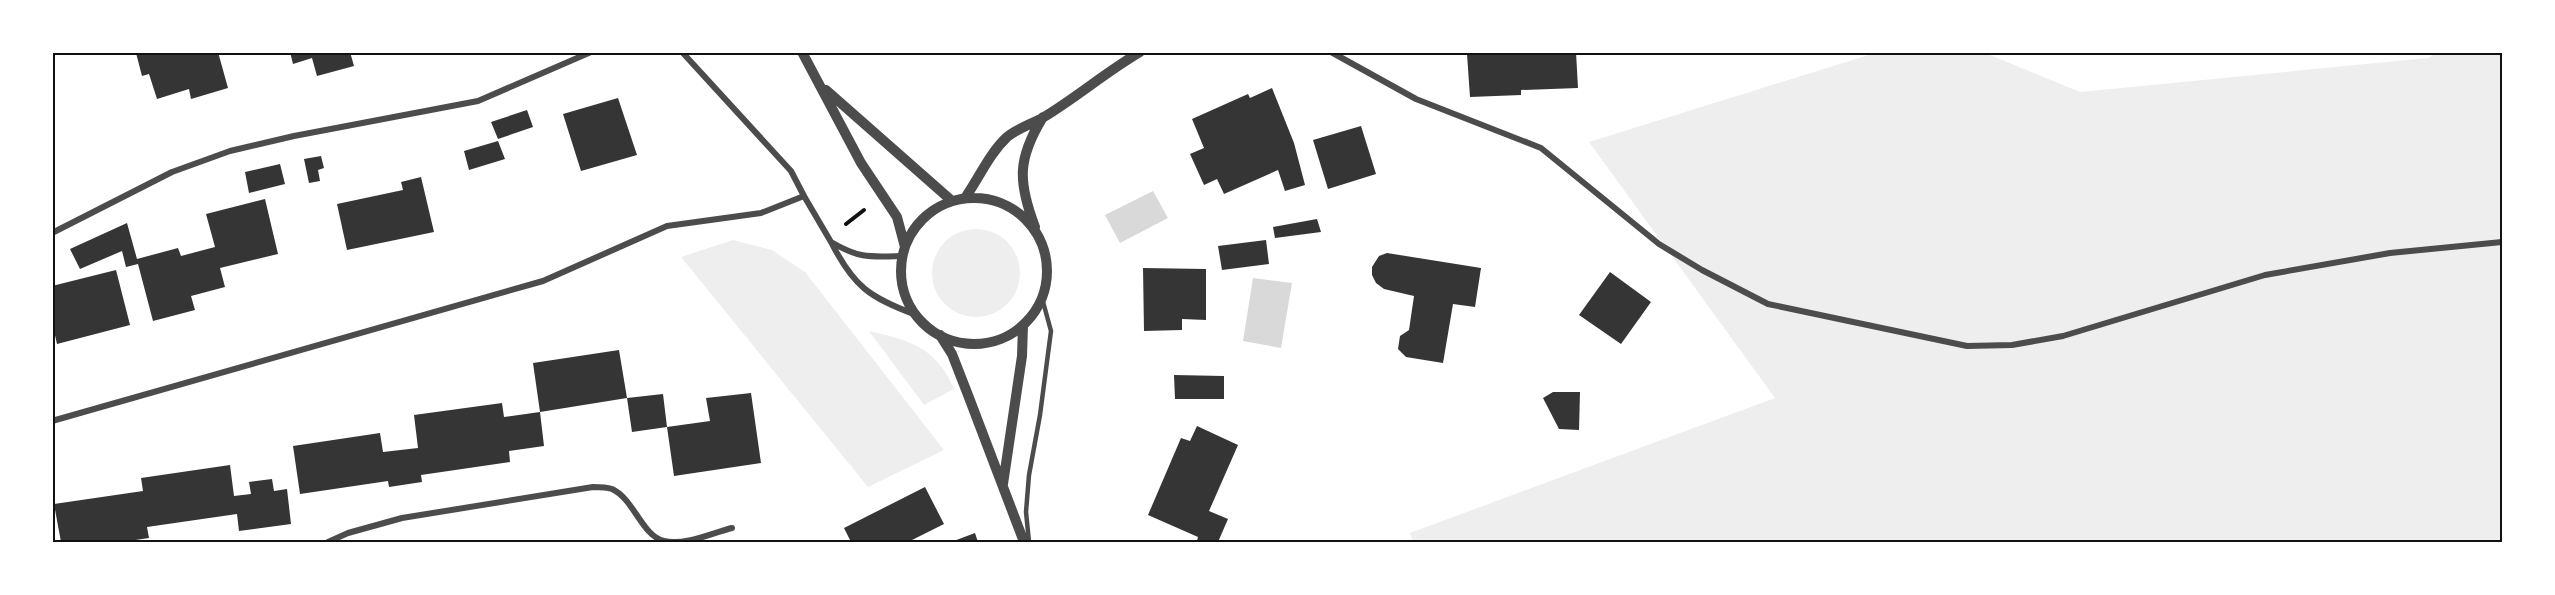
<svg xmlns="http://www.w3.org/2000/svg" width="2555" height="595" font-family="Quicksand,sans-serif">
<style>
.green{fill:#eee}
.water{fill:#d9d9d9}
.building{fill:#353535}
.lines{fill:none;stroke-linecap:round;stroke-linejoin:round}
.path{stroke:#111;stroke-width:4}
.service{stroke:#4c4c4c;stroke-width:4.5}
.minor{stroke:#4c4c4c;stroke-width:6}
.tertiary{stroke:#4c4c4c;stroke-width:10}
.neatline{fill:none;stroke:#111;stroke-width:2}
</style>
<rect width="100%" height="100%" fill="#fff"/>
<path class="green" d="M 1875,53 L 1985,53 L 2080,92 L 2428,58 L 2437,53 L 2502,53 L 2502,542 L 1413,542 L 1410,533 L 1775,398 L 1589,142 Z
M932 273a44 44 0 1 1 88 0a44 44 0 1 1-88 0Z
M 733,240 L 772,250 L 805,272 L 944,450 L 868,487 L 681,257 Z
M 869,331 C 910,340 937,348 954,389 L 924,405 Z"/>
<path class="water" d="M 1153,191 L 1168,218 L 1120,243 L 1105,215 Z
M 1253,278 L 1292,283 L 1281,348 L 1243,341 Z"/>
<path class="building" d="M 139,52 L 218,52 L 228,88 L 191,99 L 189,89 L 157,99 L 149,74 L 142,76 L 136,53 Z
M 290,52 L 350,52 L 354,66 L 317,76 L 312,58 L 293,64 Z
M 1512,52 L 1576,52 L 1578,88 L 1521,90 L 1521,95 L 1470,97 L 1467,54 Z
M 1272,88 L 1294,143 L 1305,185 L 1285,191 L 1278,170 L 1224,194 L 1217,179 L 1204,185 L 1190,154 L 1204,148 L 1192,119 L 1248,94 L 1250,98 Z
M 618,98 L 637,155 L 581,171 L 563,114 Z
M 527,110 L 533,127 L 498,139 L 491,122 Z
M 1361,126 L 1376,174 L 1328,189 L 1313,140 Z
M 498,141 L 505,159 L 469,170 L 464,151 Z
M 321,156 L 324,168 L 318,170 L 320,181 L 309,183 L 304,159 Z
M 280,164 L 285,184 L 249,193 L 245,172 Z
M 421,177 L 434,232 L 347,250 L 337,204 L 403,190 L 401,182 Z
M 265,199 L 278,254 L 220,268 L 225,287 L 191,296 L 195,310 L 153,321 L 138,264 L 126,267 L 122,251 L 80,269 L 70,249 L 127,223 L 137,259 L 178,248 L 181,256 L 215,247 L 206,214 Z
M 1317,219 L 1321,232 L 1275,238 L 1273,227 Z
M 1266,240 L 1269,264 L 1222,270 L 1218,246 Z
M 1387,253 L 1481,268 L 1475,307 L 1453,304 L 1443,363 L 1406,357 L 1398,349 L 1400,336 L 1409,330 L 1414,296 L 1384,289 L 1376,283 L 1372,275 L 1372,267 L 1379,256 Z
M 1143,268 L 1206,269 L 1206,320 L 1182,319 L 1182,330 L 1144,331 Z
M 116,270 L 130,325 L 57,344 L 52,322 L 52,286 Z
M 1610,272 L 1651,302 L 1621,344 L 1579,315 Z
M 619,350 L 627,398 L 540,412 L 533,363 Z
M 1174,375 L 1224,376 L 1224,399 L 1175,399 Z
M 1553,392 L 1580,392 L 1579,430 L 1559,429 L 1543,398 Z
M 751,393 L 761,463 L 674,476 L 667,427 L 710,421 L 706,398 Z
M 663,394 L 667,427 L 632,432 L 627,398 Z
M 502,403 L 504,417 L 540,412 L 544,446 L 509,451 L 510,462 L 421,475 L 422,482 L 389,487 L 388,481 L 300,494 L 293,446 L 380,433 L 383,452 L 418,448 L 414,415 Z
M 1197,426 L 1238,445 L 1209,511 L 1228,519 L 1218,542 L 1202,542 L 1197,541 L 1198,537 L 1148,515 L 1181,438 L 1190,441 Z
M 230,465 L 234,496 L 251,494 L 249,482 L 272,479 L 274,491 L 287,489 L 291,524 L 239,531 L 237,514 L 147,527 L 149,538 L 122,542 L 61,542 L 54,504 L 143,491 L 141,478 Z
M 925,487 L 944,524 L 908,542 L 851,542 L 844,528 Z
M 975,533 L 978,542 L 951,542 Z"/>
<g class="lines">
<path class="path" d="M 846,224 L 864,210"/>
<path class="service" d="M 1029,542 L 1026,512 L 1029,475 L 1040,415 L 1051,331 L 1042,298"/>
<path class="minor" d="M 682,52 L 791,171 L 804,196
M 1331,52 L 1416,99 L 1541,148 L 1659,244 L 1702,270 L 1768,304 L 1967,346 L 2012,345 L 2063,336 L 2265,275 L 2390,253 L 2502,242
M 52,233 L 172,172 L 230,151 L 294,136 L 478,101 L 591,52
M 903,256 C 870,257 860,259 831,242 C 854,287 869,297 916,315
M 52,421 L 543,281 L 667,226 L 761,213 L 804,196 L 831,242
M 328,542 L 348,533 L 402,518 L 593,487 C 599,487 606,487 612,489 C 634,499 642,536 664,541 C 685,546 712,533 732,528"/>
<path class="tertiary" d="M 802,52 L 861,163 L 897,217 L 905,247
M 826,90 L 952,201
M 965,198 C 979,178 989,154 1007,137 C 1018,128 1032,124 1044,117 C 1077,97 1106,72 1140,52
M901 271a73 73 0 1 1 146 0a73 73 0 1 1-146 0Z
M 1035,227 C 1018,182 1017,159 1043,117
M 940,335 L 952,354 L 968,395 L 1024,542
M 1003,484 L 1022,356 L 1023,325"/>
</g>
<rect width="2555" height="595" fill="none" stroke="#ffffff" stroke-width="108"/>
<rect x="54" y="54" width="2447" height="487" class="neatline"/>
</svg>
